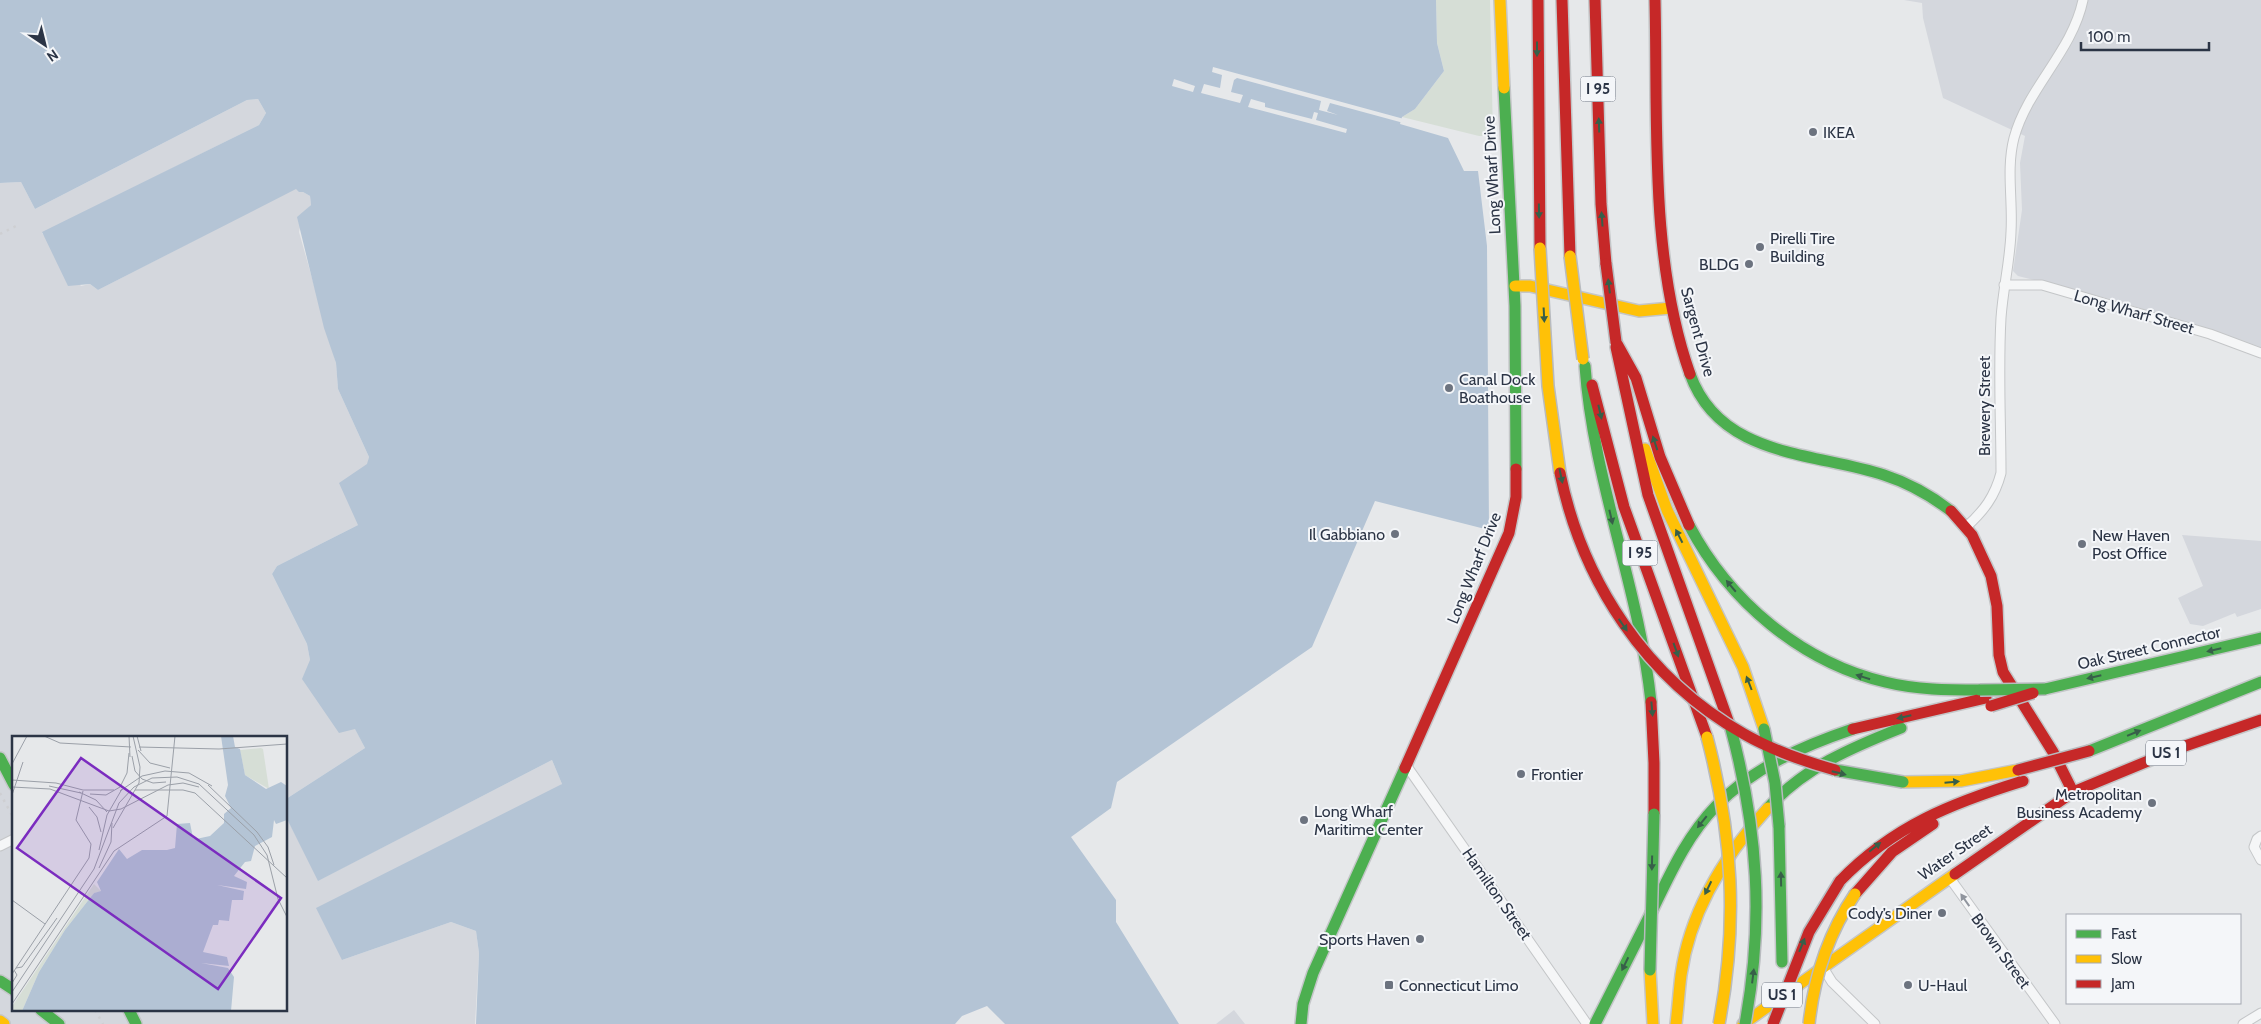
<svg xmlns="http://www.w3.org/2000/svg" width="2261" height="1024" font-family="Cabin,sans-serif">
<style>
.built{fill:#d4d7dd}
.green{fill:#d6ded6}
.water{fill:#b4c4d5}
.pier{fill:#e6e8ea}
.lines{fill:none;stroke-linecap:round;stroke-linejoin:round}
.street-casing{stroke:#c4c6c8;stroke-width:11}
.fast-casing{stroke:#c4c6c8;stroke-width:14}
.slow-casing{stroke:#c4c6c8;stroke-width:14}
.jam-casing{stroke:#c4c6c8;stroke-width:14}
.street{stroke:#f5f6f7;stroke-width:9}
.fast{stroke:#4caf50;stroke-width:11}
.slow{stroke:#ffc107;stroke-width:11}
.jam{stroke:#c62828;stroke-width:11}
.rail{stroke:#cecfd2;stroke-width:2.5;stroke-dasharray:2.5 5;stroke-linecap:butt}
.fast-bridge-casing{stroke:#b8bbbf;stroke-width:14;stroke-linecap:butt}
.slow-bridge-casing{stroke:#b8bbbf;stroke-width:14;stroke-linecap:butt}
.jam-bridge-casing{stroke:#b8bbbf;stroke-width:14;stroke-linecap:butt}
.fast-bridge{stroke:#4caf50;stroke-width:11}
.slow-bridge{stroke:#ffc107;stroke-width:11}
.jam-bridge{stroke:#c62828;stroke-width:11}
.oneway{fill:#375f49}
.oneway2{fill:#90959e}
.poi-dot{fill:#6c737f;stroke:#f4f6f9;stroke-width:2}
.labels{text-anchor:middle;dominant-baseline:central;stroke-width:4;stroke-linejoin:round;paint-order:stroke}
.shield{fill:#f4f6f9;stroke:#676e7b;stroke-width:1}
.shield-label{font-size:15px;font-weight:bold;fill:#2b3445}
.poi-label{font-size:16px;fill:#2b3445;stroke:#f4f6f9;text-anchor:start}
.street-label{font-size:16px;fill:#2b3445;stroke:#f4f6f9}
.inset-road{fill:none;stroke:#9ba0a8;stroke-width:1}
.view{fill:#7b2cbf;fill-opacity:0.15;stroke:#7b2cbf;stroke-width:2.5}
.inset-edge{fill:none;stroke:#2b3445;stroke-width:2.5}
</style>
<rect width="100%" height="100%" fill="#e6e8ea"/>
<path class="built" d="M 1904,0 L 2261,0 L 2261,348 L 2118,301 L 2018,276 L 2013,271 L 2022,210 L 2020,163 L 2025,136 L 1943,98 L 1923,18 L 1922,3 Z
M 258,99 L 266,113 L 259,125 L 42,233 L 81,286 L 90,284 L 98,290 L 296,188 L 310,196 L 311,205 L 303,213 L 299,232 L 336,363 L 338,389 L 369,457 L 358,525 L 277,566 L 272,574 L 307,644 L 310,660 L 355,728 L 365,748 L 286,799 L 286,738 L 14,738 L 14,1010 L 286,1010 L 286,817 L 319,880 L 552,760 L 562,784 L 342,960 L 451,922 L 476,931 L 479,953 L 475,1024 L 0,1024 L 0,183 L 21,182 L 35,209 L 247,100 Z
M 2182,535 L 2261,541 L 2261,609 L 2237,617 L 2235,613 L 2203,626 L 2190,624 L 2178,598 L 2203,586 Z
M 1234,1010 L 1245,1024 L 1216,1024 Z"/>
<path class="green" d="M 1436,0 L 1490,0 L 1493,136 L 1479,136 L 1402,117 L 1415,109 L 1444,71 L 1437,43 Z"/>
<path class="water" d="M 0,0 L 1436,0 L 1437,43 L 1444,71 L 1415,109 L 1402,117 L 1400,124 L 1448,138 L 1464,171 L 1478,171 L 1487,246 L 1489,530 L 1375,501 L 1312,647 L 1117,782 L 1111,808 L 1071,837 L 1116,900 L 1116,922 L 1179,1024 L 1005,1024 L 987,1006 L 962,1016 L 955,1024 L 476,1024 L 479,953 L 476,931 L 451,922 L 342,960 L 316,908 L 562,784 L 552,760 L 318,881 L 286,817 L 286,799 L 365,748 L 355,729 L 339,733 L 302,679 L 310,660 L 307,644 L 272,574 L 277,566 L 358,525 L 339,483 L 367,464 L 369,457 L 338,389 L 336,363 L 324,328 L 297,217 L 311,205 L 310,196 L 303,192 L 299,192 L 296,189 L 98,290 L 90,284 L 68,286 L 42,232 L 259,125 L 266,113 L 258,99 L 247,100 L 35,209 L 21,182 L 0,183 Z"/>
<path class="pier" d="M 1213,67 L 1404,119 L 1403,122 L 1422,128 L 1330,103 L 1327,111 L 1338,115 L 1319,110 L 1321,101 L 1237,78 L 1234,80 L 1231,92 L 1243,95 L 1240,103 L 1201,93 L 1204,84 L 1220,88 L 1222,75 L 1212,72 Z
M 1174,79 L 1195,86 L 1193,92 L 1172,86 Z
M 1251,99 L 1265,103 L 1265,107 L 1312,119 L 1314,112 L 1318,113 L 1316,120 L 1347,129 L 1346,133 L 1248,107 Z"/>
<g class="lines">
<defs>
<path id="street" d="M 2004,285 L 2042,285 L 2210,334 L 2261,353
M 1966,527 C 1984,511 1995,496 2001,473 C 2001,422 1998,370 2001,318 C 2003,289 2010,261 2011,232 C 2013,200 2006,169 2014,138 C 2028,87 2072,52 2083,0
M 1406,765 L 1587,1024
M 2261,836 L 2257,839 L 2254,847 L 2261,860
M 0,846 L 14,839
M 1949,877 L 2055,1024
M 1822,966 L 1832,982 L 1875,1024
M 2243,1024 L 2261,1013"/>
<path id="fast" d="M 1504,88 L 1515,306 L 1516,469
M 1585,366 C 1593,481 1639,587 1651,702
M 1690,374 C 1720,458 1814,452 1884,475 C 1909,483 1930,495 1951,511
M 1689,525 C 1729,601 1801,662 1885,682 C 1917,690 1948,690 1980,690
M 2045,689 L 2261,638
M 2089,751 L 2261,682
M 0,758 L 14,785
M 1768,808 C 1803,768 1853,747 1901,728
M 1779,826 L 1782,962
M 0,981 L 14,990
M 41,1010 L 59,1024
M 129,1010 L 136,1024
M 1301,1024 L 1303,1004 L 1313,973 L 1405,768
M 1595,1024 C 1614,986 1634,947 1653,909 C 1671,872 1687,836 1716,806 C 1754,767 1803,746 1853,729"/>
<path id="slow" d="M 1500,0 L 1504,88
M 1515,286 L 1530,286 L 1639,311 L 1671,308
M 1645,449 L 1667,510 L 1743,667 L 1764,729
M 1903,782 L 1961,781 L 2018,770
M 1650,970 L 1653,1024
M 0,1021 L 4,1024
M 1676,1024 C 1678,1008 1679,991 1681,975 C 1690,910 1725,855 1768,808
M 1743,1024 L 1955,874"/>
<path id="jam" d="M 1538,0 L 1540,248
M 1562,0 L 1570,256
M 1595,0 L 1601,204 L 1606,264
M 1655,0 C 1658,122 1649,258 1690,374
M 1616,342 L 1636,378 L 1660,457 L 1689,525
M 1616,347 L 1648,495 L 1731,729
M 1592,385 L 1624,507 L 1707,737
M 1951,511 L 1972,535 L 1991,576 L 1997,606 L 1999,655 L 2003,672 L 2053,752 L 2073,792
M 1651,702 L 1654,763 L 1654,814
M 1853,729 L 1986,698
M 1405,768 L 1509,533 L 1516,497 L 1516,469
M 1955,874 L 2073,792 L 2182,747 L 2261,720
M 1840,881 C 1893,826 1952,803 2023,781
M 1855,894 L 1892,852 L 1933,824"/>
</defs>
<use href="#street" class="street-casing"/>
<use href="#fast" class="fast-casing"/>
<use href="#slow" class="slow-casing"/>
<use href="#jam" class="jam-casing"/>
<use href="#street" class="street"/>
<use href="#fast" class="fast"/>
<use href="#slow" class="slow"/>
<use href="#jam" class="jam"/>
<path class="rail" d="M 0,234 L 16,226
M 0,793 L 14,819
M 95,1010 L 103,1024"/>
<defs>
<path id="fast-bridge" d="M 1980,690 L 2045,689
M 1731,729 C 1758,830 1764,921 1745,1024
M 1764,729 L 1775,783 L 1779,826
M 1835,770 L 1903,782
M 1650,970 L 1654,814"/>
<path id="slow-bridge" d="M 1540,248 L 1548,386 L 1560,473
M 1570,256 L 1583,359
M 1707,737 C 1733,836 1738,924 1719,1024
M 1809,1024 C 1814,976 1828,934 1855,894"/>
<path id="jam-bridge" d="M 1606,264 L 1616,342
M 1560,473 C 1582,581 1646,679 1744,734 C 1772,750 1803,761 1835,770
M 1991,706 L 2033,693
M 2018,770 L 2089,751
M 1773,1024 L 1809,932 L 1840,881"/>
</defs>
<use href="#fast-bridge" class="fast-bridge-casing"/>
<use href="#slow-bridge" class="slow-bridge-casing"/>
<use href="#jam-bridge" class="jam-bridge-casing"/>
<use href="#fast-bridge" class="fast-bridge"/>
<use href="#slow-bridge" class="slow-bridge"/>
<use href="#jam-bridge" class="jam-bridge"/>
</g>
<defs><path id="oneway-solid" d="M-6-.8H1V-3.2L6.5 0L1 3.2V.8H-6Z" transform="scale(1.25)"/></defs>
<g class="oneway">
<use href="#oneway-solid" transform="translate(1537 49) rotate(90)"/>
<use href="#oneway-solid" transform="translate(1599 125) rotate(-92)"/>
<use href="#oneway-solid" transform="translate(1539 211) rotate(89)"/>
<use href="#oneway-solid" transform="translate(1602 219) rotate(-94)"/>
<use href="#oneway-solid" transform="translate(1609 286) rotate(-97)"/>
<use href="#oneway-solid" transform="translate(1544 315) rotate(87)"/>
<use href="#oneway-solid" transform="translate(1600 412) rotate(77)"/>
<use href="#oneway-solid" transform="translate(1655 443) rotate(-108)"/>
<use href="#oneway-solid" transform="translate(1561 476) rotate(78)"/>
<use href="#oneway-solid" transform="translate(1611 517) rotate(77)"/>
<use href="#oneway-solid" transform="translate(1679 536) rotate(-117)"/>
<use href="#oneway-solid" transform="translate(1731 586) rotate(-130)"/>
<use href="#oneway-solid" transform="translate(1623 625) rotate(55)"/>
<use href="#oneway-solid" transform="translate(1676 650) rotate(70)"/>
<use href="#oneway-solid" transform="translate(2214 650) rotate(167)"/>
<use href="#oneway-solid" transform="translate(1863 677) rotate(-162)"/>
<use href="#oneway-solid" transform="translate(2094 677) rotate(167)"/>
<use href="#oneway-solid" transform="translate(1749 683) rotate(-111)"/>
<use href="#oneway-solid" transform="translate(1652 709) rotate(85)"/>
<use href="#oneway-solid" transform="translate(1904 717) rotate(167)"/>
<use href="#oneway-solid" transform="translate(2134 733) rotate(-22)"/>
<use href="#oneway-solid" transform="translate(1839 773) rotate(14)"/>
<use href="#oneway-solid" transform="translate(1952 782) rotate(-5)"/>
<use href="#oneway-solid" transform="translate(1702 822) rotate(129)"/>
<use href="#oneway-solid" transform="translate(1875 847) rotate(-39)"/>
<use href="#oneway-solid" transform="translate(1652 863) rotate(91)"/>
<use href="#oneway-solid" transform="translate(1781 879) rotate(-91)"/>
<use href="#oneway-solid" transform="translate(1708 888) rotate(116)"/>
<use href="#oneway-solid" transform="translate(1802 945) rotate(-68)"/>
<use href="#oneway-solid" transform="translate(1625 964) rotate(116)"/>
<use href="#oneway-solid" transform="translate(1753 976) rotate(-83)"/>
</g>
<use class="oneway2" href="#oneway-solid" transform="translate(1965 900) rotate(-125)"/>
<g class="poi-dot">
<circle cx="1813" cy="132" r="5"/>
<circle cx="1760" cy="247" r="5"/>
<circle cx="1749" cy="264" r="5"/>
<circle cx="1449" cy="388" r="5"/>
<circle cx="1395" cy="534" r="5"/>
<circle cx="2082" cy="544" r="5"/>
<circle cx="1521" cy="774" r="5"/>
<circle cx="2152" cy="803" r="5"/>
<circle cx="1304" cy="820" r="5"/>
<circle cx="1942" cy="913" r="5"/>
<circle cx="1420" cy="939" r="5"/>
<rect x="1384" y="980" width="10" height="10" rx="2.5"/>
<circle cx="1908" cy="985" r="5"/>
</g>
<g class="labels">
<g class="shield">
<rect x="1580.5" y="76.5" width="35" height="25" rx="4"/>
<rect x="1622.5" y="540.5" width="35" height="25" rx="4"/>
<rect x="2146" y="740.5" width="40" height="25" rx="4"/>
<rect x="1762" y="982.5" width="40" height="25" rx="4"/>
</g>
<g class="shield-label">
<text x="1598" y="89">I 95</text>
<text x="1640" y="553">I 95</text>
<text x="2166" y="753">US 1</text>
<text x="1782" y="995">US 1</text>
</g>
<g class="poi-label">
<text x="1823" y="132">IKEA</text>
<text x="1770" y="238">Pirelli Tire<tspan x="1770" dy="18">Building</tspan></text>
<text x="1739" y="264" text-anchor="end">BLDG</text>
<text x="1459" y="379">Canal Dock<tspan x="1459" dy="18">Boathouse</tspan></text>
<text x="1385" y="534" text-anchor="end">Il Gabbiano</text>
<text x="2092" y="535">New Haven<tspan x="2092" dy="18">Post Office</tspan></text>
<text x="1531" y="774">Frontier</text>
<text x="2142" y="794" text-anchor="end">Metropolitan<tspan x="2142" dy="18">Business Academy</tspan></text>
<text x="1314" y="811">Long Wharf<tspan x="1314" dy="18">Maritime Center</tspan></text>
<text x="1932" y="913" text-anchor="end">Cody’s Diner</text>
<text x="1410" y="939" text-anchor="end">Sports Haven</text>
<text x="1399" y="985">Connecticut Limo</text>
<text x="1918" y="985">U-Haul</text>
</g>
<g class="street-label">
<text transform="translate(1492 175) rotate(-93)">Long Wharf Drive</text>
<text transform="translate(2134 312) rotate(16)">Long Wharf Street</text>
<text transform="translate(1698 332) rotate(75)">Sargent Drive</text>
<text transform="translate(1984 406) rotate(-90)">Brewery Street</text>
<text transform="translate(1474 568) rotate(-68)">Long Wharf Drive</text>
<text transform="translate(2149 648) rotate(-13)">Oak Street Connector</text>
<text transform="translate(1955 852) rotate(-35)">Water Street</text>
<text transform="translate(1497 894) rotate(55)">Hamilton Street</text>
<text transform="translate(2001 951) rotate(54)">Brown Street</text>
</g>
</g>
<g transform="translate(12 736)">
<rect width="275" height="275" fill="#e6e8ea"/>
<path d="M 249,12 L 251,13 L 257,53 L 233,39 L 228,14 ZM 82,148 L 89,155 L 82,157 L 53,194 L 27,236 L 10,275 L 0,275 L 1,269 Z" fill="#d6ded6"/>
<path d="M 209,0 L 221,0 L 223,11 L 228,13 L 233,39 L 254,53 L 269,46 L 275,50 L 275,84 L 264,88 L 262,84 L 260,101 L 243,110 L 239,125 L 233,126 L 222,140 L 235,146 L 234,153 L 205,149 L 232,155 L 231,164 L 220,164 L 217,185 L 207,184 L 206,189 L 201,189 L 191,216 L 215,221 L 217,230 L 189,227 L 216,232 L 222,241 L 219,275 L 10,275 L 27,236 L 53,194 L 82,157 L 89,155 L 85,146 L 107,113 L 115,123 L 130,114 L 155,114 L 163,112 L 165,88 L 178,87 L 181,102 L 184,103 L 198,100 L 212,87 L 212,78 L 219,72 L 213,60 L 216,49 Z" fill="#b4c4d5"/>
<path class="inset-road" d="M 32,0 L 48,7 L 119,11M 117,0 L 118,21M 125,0 L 129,15M 127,11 L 207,13 L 275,8M 126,14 L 138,27 L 158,32M 120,20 L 123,35 L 130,43 L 141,47 L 154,46M 0,28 L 15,0M 0,44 L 44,47 L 71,54 L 102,54M 196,49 L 245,96 L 256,111 L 262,129M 37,50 L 69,57M 0,51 L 38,53 L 97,75 L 109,73 L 156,49 L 171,47 L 187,51M 123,54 L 171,54 L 183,57 L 275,142M 108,55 L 130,40 L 153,35 L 177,37 L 200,50M 67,56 L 84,64 L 95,76M 78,58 L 94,59 L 108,51 L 115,37 L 117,17M 0,59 L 11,26M 77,71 L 85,81 L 89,96M 101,92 L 127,47 L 128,31 L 121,0M 87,114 L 95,79 L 110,53M 87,132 L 99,106 L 100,87M 0,164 L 33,188M 4,232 L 10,231 L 45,182M 0,238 L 77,122 L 79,108 L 64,84 L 71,55M 0,247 L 5,239 L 2,234M 0,256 L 82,133 L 107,67 L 122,51 L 140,42 L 165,41 L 187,48 L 242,99 L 255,119 L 266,163 L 275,181M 0,268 L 102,115 L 155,80 L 163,0"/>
<path class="view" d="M 69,22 L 269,162 L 206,253 L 5,112 Z"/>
<rect width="275" height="275" class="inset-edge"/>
</g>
<rect x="2066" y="914" width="175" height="90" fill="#f4f6f9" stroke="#a4a8b1"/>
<rect x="2076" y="930" width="25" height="8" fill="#4caf50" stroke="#a4a8b1"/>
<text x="2111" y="939" font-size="15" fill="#2b3445">Fast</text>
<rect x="2076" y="955" width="25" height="8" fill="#ffc107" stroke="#a4a8b1"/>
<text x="2111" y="964" font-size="15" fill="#2b3445">Slow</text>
<rect x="2076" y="980" width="25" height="8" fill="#c62828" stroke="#a4a8b1"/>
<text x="2111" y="989" font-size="15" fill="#2b3445">Jam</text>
<g transform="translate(45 45) rotate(145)" stroke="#f4f6f9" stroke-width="4" paint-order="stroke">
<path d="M0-4L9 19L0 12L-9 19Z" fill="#2b3445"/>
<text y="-8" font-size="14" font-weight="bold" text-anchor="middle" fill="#2b3445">N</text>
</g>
<path d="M2081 42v8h128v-8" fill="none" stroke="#2b3445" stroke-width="2.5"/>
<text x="2088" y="42" font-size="15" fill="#2b3445" stroke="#f4f6f9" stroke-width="4" paint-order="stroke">100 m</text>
</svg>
